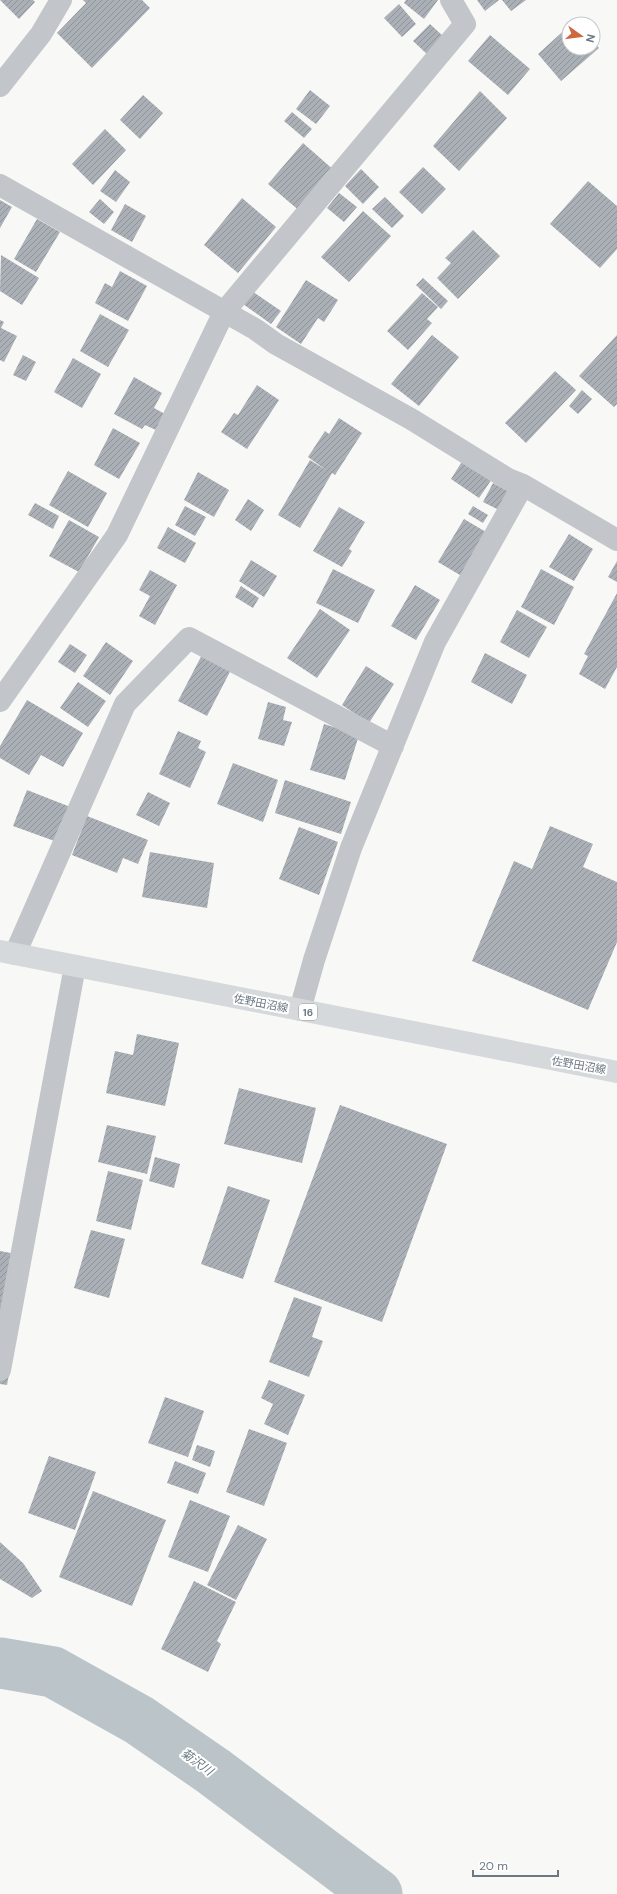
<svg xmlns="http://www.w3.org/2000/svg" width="617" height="1894" font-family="'DM Sans','Noto Sans JP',sans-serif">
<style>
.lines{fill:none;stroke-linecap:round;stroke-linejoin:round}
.river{stroke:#bbc4c8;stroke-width:51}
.building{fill:url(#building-hatch)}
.minor{stroke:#c2c5c9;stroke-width:22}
.major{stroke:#d5d9dc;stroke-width:22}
.labels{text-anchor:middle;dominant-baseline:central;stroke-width:4;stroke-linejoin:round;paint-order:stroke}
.shield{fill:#fff;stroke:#97a0a8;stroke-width:1}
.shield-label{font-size:10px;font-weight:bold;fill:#6b7783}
.street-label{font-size:11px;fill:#6b7783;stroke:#fff}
.water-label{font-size:12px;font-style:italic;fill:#67777f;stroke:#fff}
</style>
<defs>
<pattern id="building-hatch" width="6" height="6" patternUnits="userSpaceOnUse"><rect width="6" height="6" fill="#aab0b5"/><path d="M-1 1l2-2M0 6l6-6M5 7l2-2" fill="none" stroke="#8e9499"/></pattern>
</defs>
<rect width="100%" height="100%" fill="#f8f8f6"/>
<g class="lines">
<path class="river" d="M 0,1663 L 53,1672 L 139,1720 L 213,1771 L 377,1894"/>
</g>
<path class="building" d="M 0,0 L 33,0 L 35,2 L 19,19 Z
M 83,0 L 142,0 L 150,8 L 92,68 L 57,33 L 86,3 Z
M 406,0 L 438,0 L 424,19 L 404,3 Z
M 477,0 L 499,0 L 485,11 Z
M 502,0 L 526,0 L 511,11 Z
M 399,4 L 416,24 L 402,37 L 384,18 Z
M 430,24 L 444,37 L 428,55 L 413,41 Z
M 569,26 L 569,48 L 593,48 L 593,41 L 599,48 L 561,81 L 538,54 Z
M 490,35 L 530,69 L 508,95 L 468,61 Z
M 310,90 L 330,106 L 316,124 L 296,109 Z
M 480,91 L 507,118 L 459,171 L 433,146 Z
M 143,95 L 163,113 L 140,139 L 120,120 Z
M 292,112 L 312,129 L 304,138 L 284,121 Z
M 105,129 L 126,150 L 93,185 L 72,164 Z
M 303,143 L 336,172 L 302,213 L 268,184 Z
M 423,167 L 446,189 L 422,214 L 399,192 Z
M 361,169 L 379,187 L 363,204 L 345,186 Z
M 115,170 L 130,182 L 116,202 L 100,191 Z
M 588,181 L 617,206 L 617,249 L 600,268 L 550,224 Z
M 339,193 L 357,207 L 344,222 L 327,208 Z
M 385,197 L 404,216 L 392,228 L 372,209 Z
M 242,198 L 276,227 L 238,273 L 204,245 Z
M 100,199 L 114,212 L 104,224 L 89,212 Z
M 0,200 L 12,207 L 0,228 Z
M 125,204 L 146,216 L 132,242 L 111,230 Z
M 363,211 L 391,236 L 349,282 L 321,257 Z
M 37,219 L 60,232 L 36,272 L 14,259 Z
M 473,230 L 500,256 L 458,299 L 437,278 L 451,263 L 445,258 Z
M 1,255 L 39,278 L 22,305 L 0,291 Z
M 120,271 L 147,286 L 128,321 L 95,303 L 105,283 L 112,287 Z
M 423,278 L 448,301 L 441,309 L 416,285 Z
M 306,280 L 338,300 L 324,322 L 318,318 L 301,344 L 276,327 Z
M 252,291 L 281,311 L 271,324 L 243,304 Z
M 422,293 L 438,307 L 427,319 L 432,323 L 408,350 L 387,331 Z
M 100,314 L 129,330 L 108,367 L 80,351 Z
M 0,320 L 4,322 L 1,328 L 17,336 L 4,362 L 0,360 Z
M 432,335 L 459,357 L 419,406 L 391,384 Z
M 617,335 L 617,404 L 614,407 L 579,376 Z
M 23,355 L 36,362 L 26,381 L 13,375 Z
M 73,358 L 101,374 L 82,408 L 54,392 Z
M 555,371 L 576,390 L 526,443 L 505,423 Z
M 134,377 L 162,393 L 154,408 L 165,414 L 156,430 L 145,425 L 142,429 L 114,414 Z
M 257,385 L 279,400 L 247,449 L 221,432 L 234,413 L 238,415 Z
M 582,390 L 592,399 L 578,414 L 569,406 Z
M 339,418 L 362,433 L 335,475 L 332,473 L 300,528 L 278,515 L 310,460 L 326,470 L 308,457 L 325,431 L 329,434 Z
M 113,428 L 140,443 L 119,479 L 94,465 Z
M 463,460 L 492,479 L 479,498 L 451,479 Z
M 68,471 L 107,493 L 88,527 L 49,505 Z
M 198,472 L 229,490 L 214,517 L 184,500 Z
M 493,483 L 515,495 L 505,513 L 483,502 Z
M 248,499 L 264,510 L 251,531 L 235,520 Z
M 35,503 L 59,516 L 53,529 L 28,515 Z
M 185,506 L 206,517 L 195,536 L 175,525 Z
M 473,506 L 488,515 L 483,523 L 468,514 Z
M 339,507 L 365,522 L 349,549 L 352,551 L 342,567 L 313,551 Z
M 464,519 L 491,535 L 465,578 L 438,562 Z
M 69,520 L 99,537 L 79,572 L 49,556 Z
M 168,527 L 196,543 L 185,563 L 157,548 Z
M 569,534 L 593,549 L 574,581 L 549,567 Z
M 251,560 L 277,576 L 264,597 L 239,581 Z
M 617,561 L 617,582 L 608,577 Z
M 333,569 L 375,590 L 358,623 L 316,603 Z
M 541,569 L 574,587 L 554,625 L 521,607 Z
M 150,570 L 177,585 L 155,625 L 139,616 L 150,596 L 139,590 Z
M 415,585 L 440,600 L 416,640 L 391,626 Z
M 241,586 L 259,598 L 253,608 L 235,597 Z
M 617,593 L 617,667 L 605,689 L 579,674 L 588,656 L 584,654 Z
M 320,609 L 350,630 L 317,678 L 287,658 Z
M 517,610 L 547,627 L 529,658 L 500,642 Z
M 106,642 L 133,661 L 110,695 L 83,676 Z
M 70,644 L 87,655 L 75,673 L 58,662 Z
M 205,649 L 234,664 L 207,716 L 178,701 Z
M 485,653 L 527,675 L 512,704 L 471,682 Z
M 366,666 L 394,684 L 369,723 L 342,705 Z
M 78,682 L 106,701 L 88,727 L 60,708 Z
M 27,700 L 83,733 L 63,767 L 41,755 L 29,775 L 0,758 L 0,746 Z
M 268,702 L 286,707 L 283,720 L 292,722 L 284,746 L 258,739 Z
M 324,724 L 359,735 L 345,780 L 310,770 Z
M 178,731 L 201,741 L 198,748 L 206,752 L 190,788 L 159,774 Z
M 233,763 L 278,780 L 263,822 L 217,804 Z
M 285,780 L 351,802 L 341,834 L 275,813 Z
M 27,790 L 73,808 L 60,843 L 13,826 Z
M 148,792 L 170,803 L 159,826 L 136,815 Z
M 87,816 L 148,840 L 138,864 L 123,858 L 117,873 L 72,855 Z
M 550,826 L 593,844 L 583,867 L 617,882 L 617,942 L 588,1010 L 472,961 L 514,861 L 532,869 Z
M 299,827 L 338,842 L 319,895 L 279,879 Z
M 150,852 L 214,863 L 207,908 L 142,897 Z
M 137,1034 L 179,1043 L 165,1106 L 106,1093 L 115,1051 L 133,1055 Z
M 239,1088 L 316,1108 L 302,1163 L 224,1144 Z
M 340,1105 L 447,1144 L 382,1322 L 274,1282 Z
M 107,1125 L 156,1136 L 147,1174 L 98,1162 Z
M 155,1157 L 180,1164 L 174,1188 L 149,1181 Z
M 108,1171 L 143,1180 L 131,1230 L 96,1221 Z
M 228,1186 L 270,1200 L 243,1279 L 201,1264 Z
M 91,1230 L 125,1239 L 109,1298 L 74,1288 Z
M 0,1251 L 16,1254 L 21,1309 L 7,1385 L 0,1384 Z
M 294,1297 L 322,1307 L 312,1337 L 323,1341 L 309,1377 L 269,1362 Z
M 269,1380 L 305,1395 L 288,1435 L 264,1424 L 273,1404 L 261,1398 Z
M 165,1397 L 204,1411 L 188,1457 L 148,1443 Z
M 249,1429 L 287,1443 L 264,1506 L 226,1492 Z
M 197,1445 L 215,1451 L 210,1467 L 192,1460 Z
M 49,1456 L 96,1472 L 75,1530 L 28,1513 Z
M 175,1461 L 206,1473 L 198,1494 L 167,1483 Z
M 93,1491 L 166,1520 L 132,1606 L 59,1577 Z
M 190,1500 L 230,1516 L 208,1572 L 168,1557 Z
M 238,1525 L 267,1539 L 236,1600 L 207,1585 Z
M 0,1542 L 23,1563 L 42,1591 L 32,1598 L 0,1579 Z
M 194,1581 L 236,1602 L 217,1641 L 221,1644 L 208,1672 L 161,1649 Z"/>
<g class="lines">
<path class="minor" d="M 0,86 L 41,34 L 61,0
M 0,185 L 255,329 L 276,344 L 411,419 L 508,479 L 523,485 L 617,540
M 0,701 L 117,535 L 224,312 L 465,24 L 451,0
M 15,954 L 125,704 L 189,638 L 393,746
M 300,1010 L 314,960 L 351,848 L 435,642 L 523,485
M 0,1370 L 75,966"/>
<path class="major" d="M 0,951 L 617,1072"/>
</g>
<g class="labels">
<rect class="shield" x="299" y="1004" width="18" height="16" rx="3"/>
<g class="shield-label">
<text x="308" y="1012">16</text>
</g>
<g class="street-label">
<text transform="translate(261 1003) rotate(11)">佐野田沼線</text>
<text transform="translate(579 1065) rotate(10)">佐野田沼線</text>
</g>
<g class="water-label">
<text transform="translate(197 1762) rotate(36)">菊沢川</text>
</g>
</g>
<g transform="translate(581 36) rotate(104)"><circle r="19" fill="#ffffff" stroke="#c4c9cd"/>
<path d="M0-3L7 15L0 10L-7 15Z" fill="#ce683f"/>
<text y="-6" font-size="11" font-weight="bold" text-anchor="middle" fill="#6b7783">N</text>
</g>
<path d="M473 1870v6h85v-6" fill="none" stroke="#6b7783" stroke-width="2"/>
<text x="479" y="1870" font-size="12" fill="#6b7783" stroke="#ffffff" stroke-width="3" paint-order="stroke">20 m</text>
</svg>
